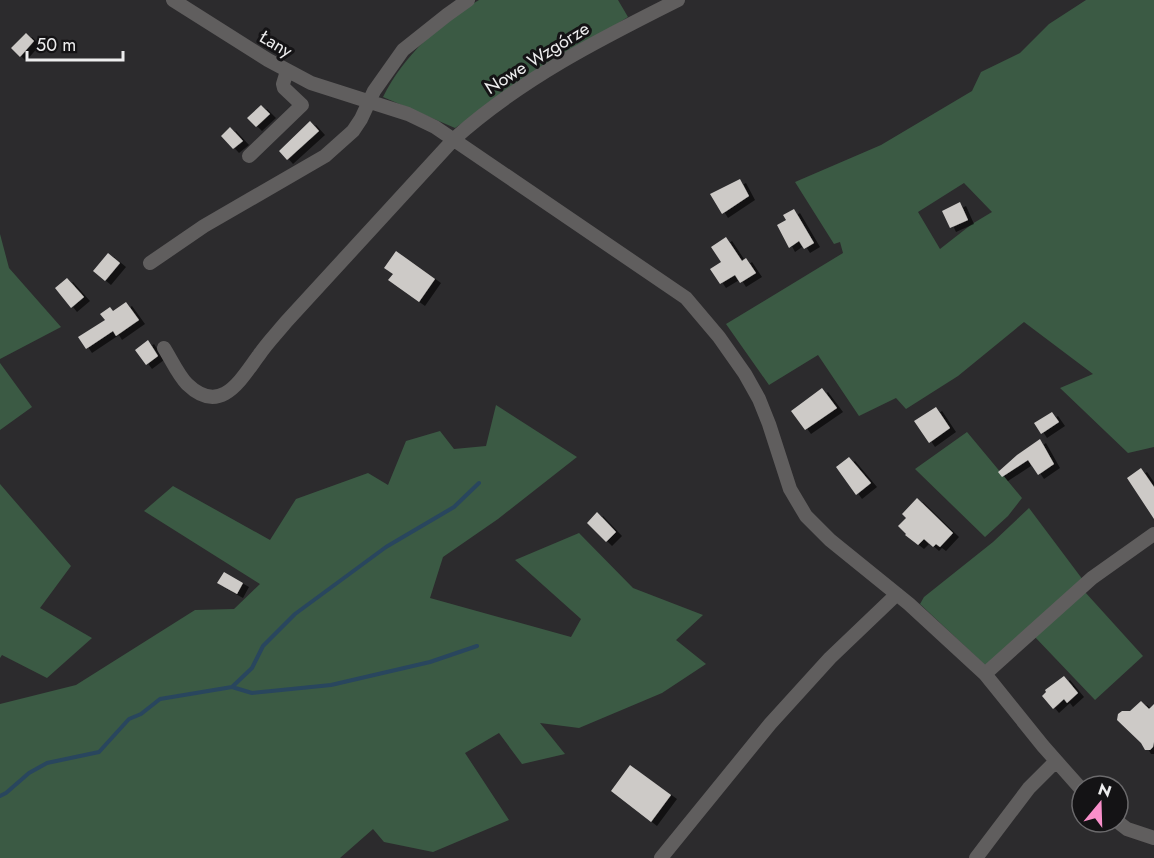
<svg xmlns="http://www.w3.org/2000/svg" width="1154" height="858" font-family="Jost,sans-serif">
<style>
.green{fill:#3b5a44;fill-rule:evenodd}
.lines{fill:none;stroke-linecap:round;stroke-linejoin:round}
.stream{stroke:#29465e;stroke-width:4}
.building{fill:#cdcac7;filter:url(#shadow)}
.minor{stroke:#605e5e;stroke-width:14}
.labels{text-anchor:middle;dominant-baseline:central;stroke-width:6;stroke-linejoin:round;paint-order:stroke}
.street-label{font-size:18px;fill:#ededee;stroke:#141315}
</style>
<defs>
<filter id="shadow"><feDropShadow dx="6" dy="4" stdDeviation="0" flood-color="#0009"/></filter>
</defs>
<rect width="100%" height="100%" fill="#2c2b2d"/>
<path class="green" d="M 479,0 L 618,0 L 628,17 L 514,88 L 455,128 L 383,97 C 404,55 439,24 479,0 Z
M 1086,0 L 1154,0 L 1154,447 L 1128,453 L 1060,388 L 1093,374 L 1024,322 L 958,376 L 906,409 L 896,398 L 859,416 L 818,355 L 769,385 L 726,324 L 843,253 L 840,242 L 834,244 L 795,182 L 881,145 L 972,91 L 981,72 L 1020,53 L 1049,24 ZM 964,183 L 992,212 L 972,224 L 940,249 L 918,212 Z
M 0,234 L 9,268 L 61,327 L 0,359 Z
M 0,363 L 32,407 L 0,430 Z
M 496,405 L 577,457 L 498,519 L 443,557 L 430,598 L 571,637 L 581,619 L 515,560 L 579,533 L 633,588 L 703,615 L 676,640 L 706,664 L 662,693 L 579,728 L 540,723 L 565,754 L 522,764 L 499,733 L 465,753 L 509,820 L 433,852 L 384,842 L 373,829 L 340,858 L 0,858 L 0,704 L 76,685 L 195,610 L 234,609 L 260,584 L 144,511 L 173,486 L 270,540 L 296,499 L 368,473 L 388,485 L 406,441 L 440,431 L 454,449 L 486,446 Z
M 967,432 L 1022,498 L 1008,516 L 985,537 L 915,469 Z
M 0,484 L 71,566 L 40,608 L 92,638 L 47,678 L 2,655 L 0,658 Z
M 1029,508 L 1083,580 L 986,666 L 920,604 L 924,597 L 993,542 Z
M 1085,592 L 1143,656 L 1095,700 L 1034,636 Z"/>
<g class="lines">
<path class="stream" d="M 232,687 L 252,693 L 331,685 L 430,662 L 477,646
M 0,796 L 6,793 L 29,773 L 47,763 L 99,752 L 129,719 L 141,714 L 160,699 L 232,687 L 252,668 L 263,646 L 295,614 L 386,547 L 454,507 L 479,483"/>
</g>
<path class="building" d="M 26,33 L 34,41 L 20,57 L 11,48 Z
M 261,105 L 270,114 L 256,127 L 247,118 Z
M 310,121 L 319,131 L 287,160 L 279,151 Z
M 230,127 L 243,141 L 233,149 L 221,136 Z
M 740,179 L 749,196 L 722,214 L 710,194 Z
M 960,202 L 968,220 L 950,228 L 942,211 Z
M 794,209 L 814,243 L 804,249 L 799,241 L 789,248 L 777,225 L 786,220 L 783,215 Z
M 726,237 L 742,261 L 746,258 L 756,273 L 740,283 L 735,275 L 720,284 L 710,269 L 721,262 L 711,247 Z
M 396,251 L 435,279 L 419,302 L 388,280 L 393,274 L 384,268 Z
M 108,253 L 120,263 L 105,281 L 93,271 Z
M 67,278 L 84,297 L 71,308 L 55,288 Z
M 126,302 L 139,320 L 116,336 L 113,331 L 86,349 L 78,337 L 105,320 L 100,314 L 110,307 L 113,311 Z
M 148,340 L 158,356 L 146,365 L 135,350 Z
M 822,388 L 837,408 L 805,430 L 791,411 Z
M 936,407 L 950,428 L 929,443 L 914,421 Z
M 1052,412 L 1059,422 L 1041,434 L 1034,423 Z
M 1040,439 L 1054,464 L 1038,475 L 1028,460 L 1002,477 L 998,472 L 1017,455 Z
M 849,457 L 871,483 L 856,495 L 836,467 Z
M 1141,468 L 1154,487 L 1154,519 L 1127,478 Z
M 917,498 L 953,533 L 940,547 L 936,544 L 933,547 L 924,539 L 918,545 L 905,535 L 906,534 L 898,526 L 906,518 L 902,514 Z
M 597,512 L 616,532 L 606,542 L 587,523 Z
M 224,572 L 243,583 L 237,594 L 217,583 Z
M 1064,676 L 1078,693 L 1067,703 L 1064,699 L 1053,709 L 1042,696 L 1046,692 L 1045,690 Z
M 1141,701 L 1149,709 L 1154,704 L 1154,742 L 1153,747 L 1150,750 L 1145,750 L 1141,743 L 1117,720 L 1118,714 L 1122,711 L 1130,711 Z
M 630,765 L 671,795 L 651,822 L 611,791 Z"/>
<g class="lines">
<path class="minor" d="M 173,0 L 268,60 L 311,83 L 408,114 L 435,127 L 686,298 L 719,337 L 745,374 L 759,399 L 769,424 L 790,489 L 806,516 L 830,540 L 909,604 L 985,674 L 1043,746 L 1082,790
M 249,156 L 302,105 L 284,88 L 283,84 L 287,71
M 150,263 L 204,226 L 325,156 L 353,131 L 361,119 L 374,91 L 403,50 L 447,15 L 468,0
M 164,348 C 171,359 178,375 187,384 C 221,417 241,379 259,355 C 267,343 277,333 286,322 L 454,139 C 521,79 598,40 678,0
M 985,674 L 1092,578 L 1154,534
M 1118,822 L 1127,829 L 1154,838
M 661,858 L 770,724 L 830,658 L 897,594
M 976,858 L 1029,788 L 1056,761"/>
</g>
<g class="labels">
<g class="street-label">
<text transform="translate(276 44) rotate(31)">Łany</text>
<text transform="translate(537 58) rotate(-32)">Nowe Wzgórze</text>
</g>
</g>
<g transform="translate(1100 804) rotate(19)"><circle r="28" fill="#141315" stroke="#6b6a6c" stroke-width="1.5"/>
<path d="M0-4.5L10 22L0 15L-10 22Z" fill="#f98fca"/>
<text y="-9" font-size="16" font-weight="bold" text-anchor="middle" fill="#ededee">N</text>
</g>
<path d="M27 51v9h96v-9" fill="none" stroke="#ededee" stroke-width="3"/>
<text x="36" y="51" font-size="18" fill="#ededee" stroke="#141315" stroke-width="4.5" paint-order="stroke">50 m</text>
</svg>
